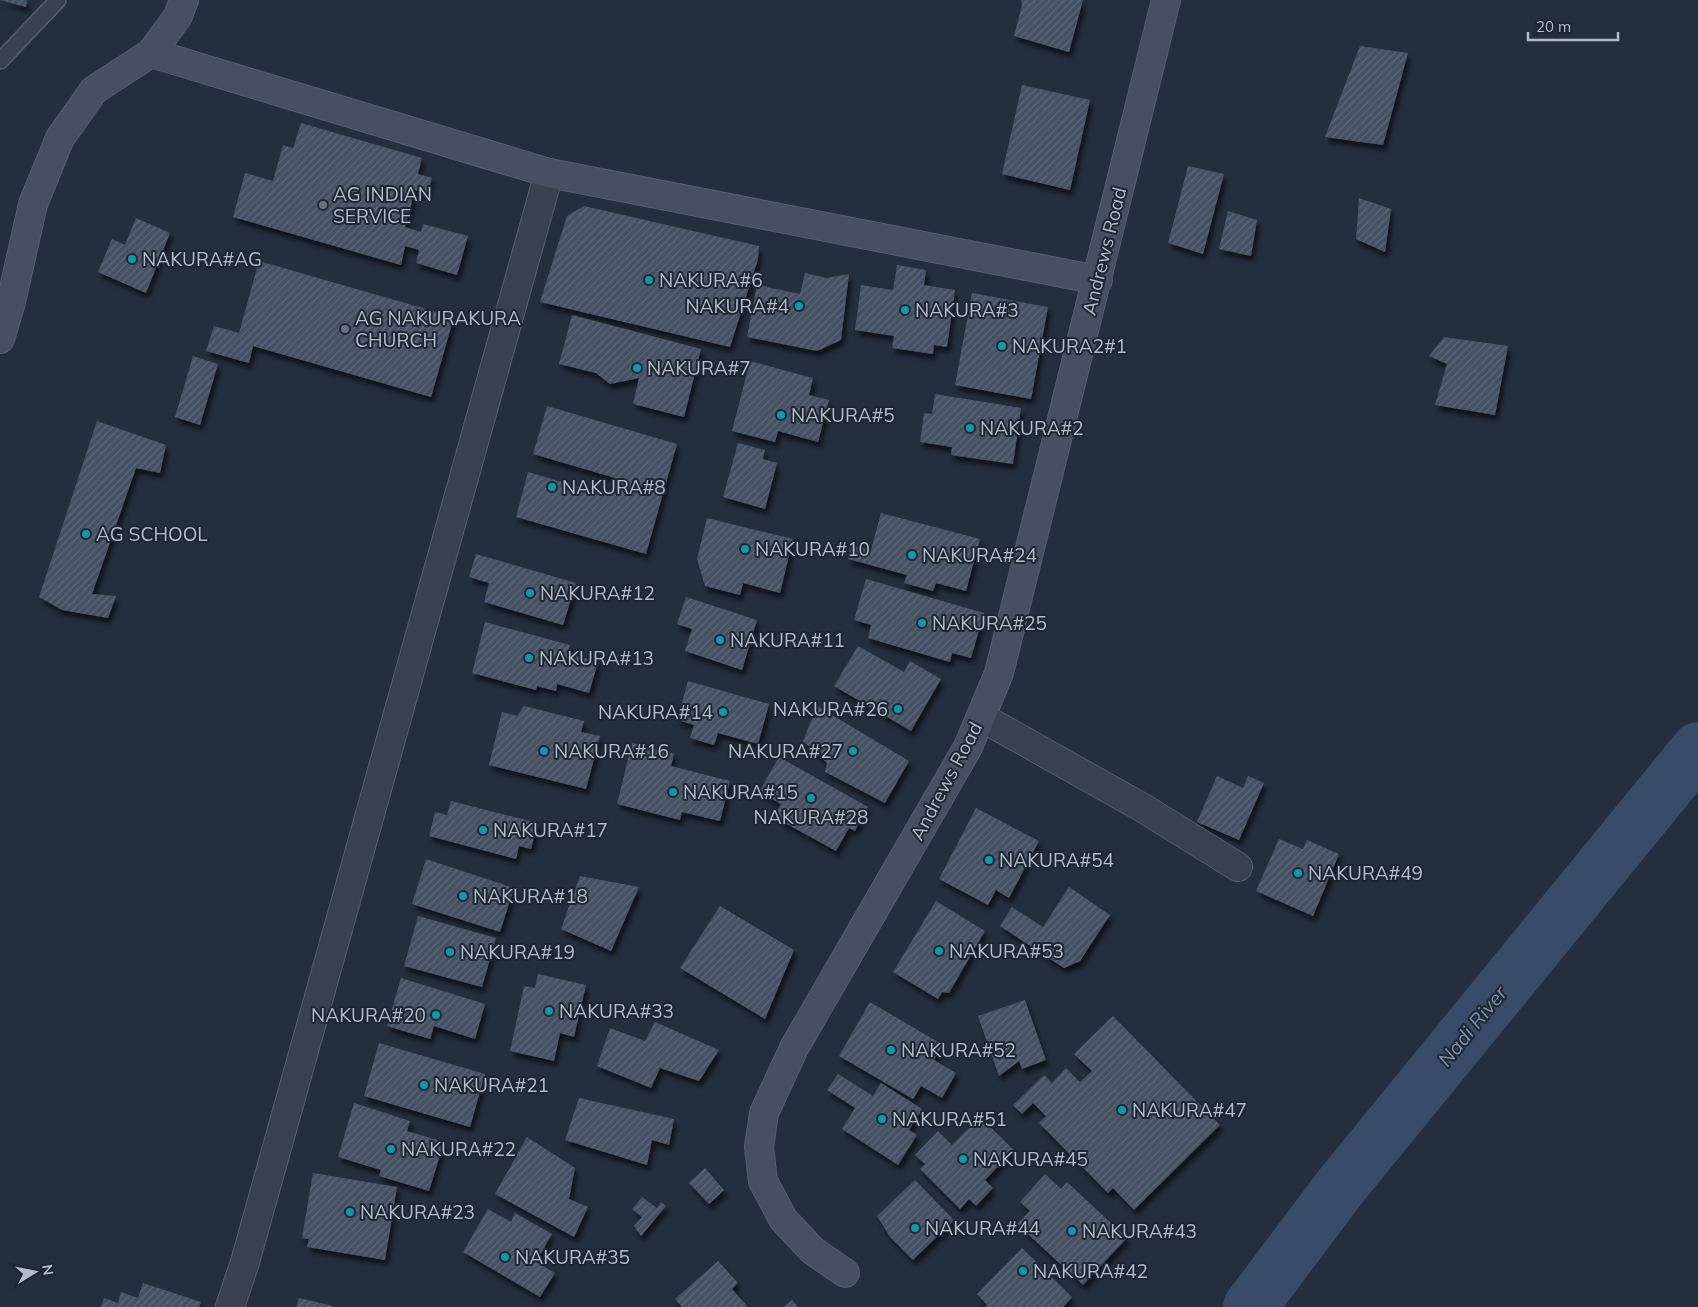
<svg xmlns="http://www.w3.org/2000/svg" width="1698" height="1307" font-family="Mulish,sans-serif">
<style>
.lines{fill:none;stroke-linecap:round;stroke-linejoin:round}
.river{stroke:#394c67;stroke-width:54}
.building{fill:url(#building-hatch);filter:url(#shadow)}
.lane-casing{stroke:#565f6c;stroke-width:18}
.street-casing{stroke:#565f6c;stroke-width:30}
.secondary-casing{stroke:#565f6c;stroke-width:30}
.lane{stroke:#38414e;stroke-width:15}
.street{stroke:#38414e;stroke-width:28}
.secondary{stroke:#465061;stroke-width:28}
.worship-dot{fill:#6b7280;stroke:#1d2633;stroke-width:2}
.culture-dot{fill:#0f9aa8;stroke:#1d2633;stroke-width:2}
.labels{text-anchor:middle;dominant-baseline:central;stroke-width:4;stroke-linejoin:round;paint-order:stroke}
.poi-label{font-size:19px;fill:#b4bcc9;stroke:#1d2633;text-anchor:start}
.street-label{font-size:19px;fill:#b4bcc9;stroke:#1d2633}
.water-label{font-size:20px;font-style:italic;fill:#7c92b1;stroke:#1d2633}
</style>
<defs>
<pattern id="building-hatch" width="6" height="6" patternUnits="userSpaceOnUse" patternTransform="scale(1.25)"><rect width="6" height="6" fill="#455162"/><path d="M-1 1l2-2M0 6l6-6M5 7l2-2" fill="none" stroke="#5d6877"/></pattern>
<filter id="shadow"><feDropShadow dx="3" dy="5.5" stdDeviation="2.5" flood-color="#0009"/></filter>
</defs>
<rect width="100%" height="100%" fill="#242f3e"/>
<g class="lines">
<path class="river" d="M 1250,1307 L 1341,1186 L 1698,749"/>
</g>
<path class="building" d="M 0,0 L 27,0 L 26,7 Z
M 1021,0 L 1083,0 L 1069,52 L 1014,36 L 1022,5 Z
M 1360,46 L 1408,53 L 1383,145 L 1325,137 Z
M 1022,85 L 1090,100 L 1070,190 L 1002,174 Z
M 301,123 L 422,158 L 418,174 L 432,178 L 427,194 L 415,190 L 405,227 L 421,232 L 423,224 L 468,236 L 457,275 L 416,263 L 419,250 L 405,246 L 401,265 L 233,217 L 245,173 L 273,181 L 283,145 L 293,148 Z
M 1188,166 L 1224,174 L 1203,254 L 1168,243 Z
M 1359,198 L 1391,209 L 1385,252 L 1356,239 Z
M 584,206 L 759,246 L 758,259 L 730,347 L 540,302 L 567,216 Z
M 1228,211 L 1257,220 L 1251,256 L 1219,249 Z
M 136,218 L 170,233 L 146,293 L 98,272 L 112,239 L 125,245 Z
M 259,261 L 454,317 L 431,397 L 253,346 L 249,363 L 206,351 L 214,326 L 239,333 Z
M 897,265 L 926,270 L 924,285 L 955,290 L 947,347 L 934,345 L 933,354 L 892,348 L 894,336 L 855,330 L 861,285 L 893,290 Z
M 805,273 L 826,278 L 849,274 L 841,340 L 817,351 L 747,337 L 757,285 L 800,294 Z
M 972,293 L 1048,307 L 1031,399 L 955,385 Z
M 572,315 L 701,349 L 684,417 L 633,404 L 639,378 L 610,384 L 596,373 L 559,364 Z
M 1444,337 L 1508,346 L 1495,415 L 1435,405 L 1447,364 L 1429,356 Z
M 193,356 L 218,364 L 200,425 L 175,417 Z
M 750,361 L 813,378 L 809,395 L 829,400 L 818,442 L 778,431 L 775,442 L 732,431 Z
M 935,394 L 1021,408 L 1013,464 L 951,455 L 952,447 L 920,442 L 924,413 L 932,414 Z
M 547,406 L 677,444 L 646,554 L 516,517 L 528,472 L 610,496 L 615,478 L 533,454 Z
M 97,421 L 166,445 L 160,473 L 136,468 L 92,594 L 116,596 L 108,618 L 62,610 L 39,597 Z
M 738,443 L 765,450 L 763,459 L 777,463 L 765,509 L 723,497 Z
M 881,513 L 980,539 L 966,591 L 936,583 L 933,591 L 904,583 L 907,575 L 848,559 L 851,545 L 871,550 Z
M 707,518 L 793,539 L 780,593 L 743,583 L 740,595 L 705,586 L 697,559 Z
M 476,554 L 576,583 L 563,625 L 484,602 L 489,583 L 469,577 Z
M 866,579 L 984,613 L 971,658 L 952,653 L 950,662 L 868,638 L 871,625 L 854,620 Z
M 686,597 L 757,620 L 742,670 L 685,651 L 692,629 L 677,624 Z
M 485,622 L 570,645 L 567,654 L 598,662 L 589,693 L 557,684 L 556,691 L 537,686 L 536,690 L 472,673 Z
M 858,646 L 904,672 L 910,661 L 941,679 L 911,731 L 834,686 Z
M 688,681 L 769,704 L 758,744 L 718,733 L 714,745 L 690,738 L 694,725 L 677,720 Z
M 524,706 L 584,721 L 581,732 L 600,736 L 586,789 L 489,765 L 502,712 L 517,716 Z
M 817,706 L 909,761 L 885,803 L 825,772 L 827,763 L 803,741 Z
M 632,743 L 674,754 L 671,766 L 730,781 L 720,821 L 682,812 L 680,820 L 617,804 Z
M 779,757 L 868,807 L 855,831 L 849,828 L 836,851 L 774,817 L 781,804 L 759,792 Z
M 1217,776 L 1243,788 L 1248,776 L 1264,783 L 1239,840 L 1197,822 Z
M 451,801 L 538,823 L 531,849 L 519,846 L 516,859 L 429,836 L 435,812 L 447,815 Z
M 976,808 L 1039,841 L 1009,898 L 996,890 L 988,905 L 939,879 Z
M 1279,839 L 1303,849 L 1307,840 L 1339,854 L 1313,916 L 1256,891 Z
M 426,859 L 514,888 L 500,932 L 412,904 Z
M 580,876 L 639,887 L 611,951 L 561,929 Z
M 1069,887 L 1110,915 L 1080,961 L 1064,968 L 1000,926 L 1012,907 L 1043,927 Z
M 936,901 L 985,931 L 949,993 L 942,992 L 938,999 L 893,972 Z
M 720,906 L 794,950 L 765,1019 L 680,968 Z
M 418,916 L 496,938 L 482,987 L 404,966 Z
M 538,974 L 586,985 L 574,1037 L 560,1033 L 554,1061 L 510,1051 L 524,986 L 535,988 Z
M 401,978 L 485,1004 L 475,1039 L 434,1026 L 430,1039 L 387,1026 Z
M 1025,1000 L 1046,1060 L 1022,1069 L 1019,1061 L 999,1076 L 978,1016 Z
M 870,1002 L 943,1045 L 934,1060 L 956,1073 L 942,1098 L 921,1086 L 913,1099 L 839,1056 Z
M 1113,1016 L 1220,1125 L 1134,1210 L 1113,1188 L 1108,1193 L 1039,1123 L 1046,1116 L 1033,1103 L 1022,1114 L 1013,1105 L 1044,1075 L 1052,1083 L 1066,1068 L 1080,1082 L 1092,1071 L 1074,1054 Z
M 655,1022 L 719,1050 L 699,1081 L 660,1068 L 651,1088 L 597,1066 L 610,1028 L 645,1041 Z
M 379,1043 L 485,1074 L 470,1127 L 364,1096 Z
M 838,1074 L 873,1096 L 881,1083 L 922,1109 L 909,1130 L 917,1135 L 898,1165 L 842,1129 L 855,1108 L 827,1090 Z
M 579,1098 L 674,1119 L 669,1145 L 652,1140 L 647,1165 L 565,1140 Z
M 354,1103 L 410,1121 L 407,1131 L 444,1142 L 429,1191 L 379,1176 L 381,1170 L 338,1157 Z
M 980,1117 L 1014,1150 L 985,1180 L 993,1188 L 976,1206 L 969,1199 L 960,1209 L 920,1169 L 925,1164 L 915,1155 L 938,1131 L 952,1145 Z
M 527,1137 L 575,1168 L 569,1199 L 588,1207 L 574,1237 L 495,1194 Z
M 705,1168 L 724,1190 L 709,1204 L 689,1183 Z
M 313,1173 L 397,1187 L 385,1260 L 307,1247 L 309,1239 L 302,1238 Z
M 1045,1174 L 1061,1189 L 1067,1182 L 1127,1238 L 1083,1285 L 1017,1224 L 1030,1211 L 1020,1202 Z
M 915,1180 L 954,1220 L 913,1260 L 890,1237 L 877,1216 Z
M 642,1197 L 657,1208 L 661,1202 L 666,1206 L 641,1236 L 634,1226 L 642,1217 L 632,1209 Z
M 488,1209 L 511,1222 L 515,1213 L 552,1234 L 536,1262 L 555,1273 L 540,1297 L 463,1252 Z
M 1022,1248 L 1072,1297 L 1063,1307 L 985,1307 L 987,1305 L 977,1294 Z
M 718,1261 L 738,1283 L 732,1289 L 748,1307 L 682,1307 L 675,1299 Z
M 143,1283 L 201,1302 L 199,1307 L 101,1307 L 104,1298 L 118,1303 L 121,1292 L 138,1298 Z
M 299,1298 L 333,1306 L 333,1307 L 296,1307 Z
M 792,1300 L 798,1307 L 784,1307 Z"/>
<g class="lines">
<defs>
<path id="lane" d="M 0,61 L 58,0"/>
<path id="street" d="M 981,717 L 1143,808 L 1238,867
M 230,1307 L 245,1262 L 549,173"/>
<path id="secondary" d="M 151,53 L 549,173 L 1098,280
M 0,339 L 11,302 L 33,204 L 60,138 L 94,90 L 151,53 L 178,16 L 184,0
M 845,1273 L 812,1250 L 783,1219 L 763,1181 L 759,1147 L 764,1113 L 794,1048 L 968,747 L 999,673 L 1166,0"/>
</defs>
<use href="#lane" class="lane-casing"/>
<use href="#street" class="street-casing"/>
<use href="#secondary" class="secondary-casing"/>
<use href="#lane" class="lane"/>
<use href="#street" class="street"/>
<use href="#secondary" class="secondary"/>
</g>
<g class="worship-dot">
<circle cx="323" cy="205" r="5"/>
<circle cx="345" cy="329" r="5"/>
</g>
<g class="culture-dot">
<circle cx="132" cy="259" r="5"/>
<circle cx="649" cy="280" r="5"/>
<circle cx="799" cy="306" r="5"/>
<circle cx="905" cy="310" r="5"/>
<circle cx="1002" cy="346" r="5"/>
<circle cx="637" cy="368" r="5"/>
<circle cx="781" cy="415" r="5"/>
<circle cx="970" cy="428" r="5"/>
<circle cx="552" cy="487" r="5"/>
<circle cx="86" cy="534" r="5"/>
<circle cx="745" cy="549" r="5"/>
<circle cx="912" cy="555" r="5"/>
<circle cx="530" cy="593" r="5"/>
<circle cx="922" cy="623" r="5"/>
<circle cx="720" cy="640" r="5"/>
<circle cx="529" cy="658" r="5"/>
<circle cx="898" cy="709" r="5"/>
<circle cx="723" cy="712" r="5"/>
<circle cx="544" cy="751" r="5"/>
<circle cx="853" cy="751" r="5"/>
<circle cx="673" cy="792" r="5"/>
<circle cx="811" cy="798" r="5"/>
<circle cx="483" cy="830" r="5"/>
<circle cx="989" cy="860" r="5"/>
<circle cx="1298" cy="873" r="5"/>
<circle cx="463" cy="896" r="5"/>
<circle cx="939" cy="951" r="5"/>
<circle cx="450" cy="952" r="5"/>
<circle cx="549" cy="1011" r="5"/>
<circle cx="436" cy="1015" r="5"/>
<circle cx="891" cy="1050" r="5"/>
<circle cx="424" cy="1085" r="5"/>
<circle cx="1122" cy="1110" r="5"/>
<circle cx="882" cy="1119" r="5"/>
<circle cx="391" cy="1149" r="5"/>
<circle cx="963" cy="1159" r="5"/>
<circle cx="350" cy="1212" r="5"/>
<circle cx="915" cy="1228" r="5"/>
<circle cx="1072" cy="1231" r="5"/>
<circle cx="505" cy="1257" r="5"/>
<circle cx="1023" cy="1271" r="5"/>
</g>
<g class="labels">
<g class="poi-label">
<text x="333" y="194">AG INDIAN<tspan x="333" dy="22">SERVICE</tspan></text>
<text x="142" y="259">NAKURA#AG</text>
<text x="659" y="280">NAKURA#6</text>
<text x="789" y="306" text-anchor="end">NAKURA#4</text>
<text x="915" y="310">NAKURA#3</text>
<text x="355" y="318">AG NAKURAKURA<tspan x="355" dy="22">CHURCH</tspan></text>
<text x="1012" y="346">NAKURA2#1</text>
<text x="647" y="368">NAKURA#7</text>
<text x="791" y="415">NAKURA#5</text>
<text x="980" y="428">NAKURA#2</text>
<text x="562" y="487">NAKURA#8</text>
<text x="96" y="534">AG SCHOOL</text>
<text x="755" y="549">NAKURA#10</text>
<text x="922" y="555">NAKURA#24</text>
<text x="540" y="593">NAKURA#12</text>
<text x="932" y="623">NAKURA#25</text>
<text x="730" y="640">NAKURA#11</text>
<text x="539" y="658">NAKURA#13</text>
<text x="888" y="709" text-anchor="end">NAKURA#26</text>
<text x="713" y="712" text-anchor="end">NAKURA#14</text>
<text x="554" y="751">NAKURA#16</text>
<text x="843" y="751" text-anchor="end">NAKURA#27</text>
<text x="683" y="792">NAKURA#15</text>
<text x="811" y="817" text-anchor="middle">NAKURA#28</text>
<text x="493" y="830">NAKURA#17</text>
<text x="999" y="860">NAKURA#54</text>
<text x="1308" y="873">NAKURA#49</text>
<text x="473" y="896">NAKURA#18</text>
<text x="949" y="951">NAKURA#53</text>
<text x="460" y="952">NAKURA#19</text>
<text x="559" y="1011">NAKURA#33</text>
<text x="426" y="1015" text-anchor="end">NAKURA#20</text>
<text x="901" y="1050">NAKURA#52</text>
<text x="434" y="1085">NAKURA#21</text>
<text x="1132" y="1110">NAKURA#47</text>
<text x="892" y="1119">NAKURA#51</text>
<text x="401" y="1149">NAKURA#22</text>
<text x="973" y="1159">NAKURA#45</text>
<text x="360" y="1212">NAKURA#23</text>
<text x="925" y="1228">NAKURA#44</text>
<text x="1082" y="1231">NAKURA#43</text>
<text x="515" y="1257">NAKURA#35</text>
<text x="1033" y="1271">NAKURA#42</text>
</g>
<g class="street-label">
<text transform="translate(1104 251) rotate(-76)">Andrews Road</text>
<text transform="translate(946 781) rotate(-62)">Andrews Road</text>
</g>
<g class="water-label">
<text transform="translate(1472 1026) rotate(-51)">Nadi River</text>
</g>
</g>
<g transform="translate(35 1272) rotate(80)" stroke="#1d2633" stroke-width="4" paint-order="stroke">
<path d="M0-4L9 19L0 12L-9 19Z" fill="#b4bcc9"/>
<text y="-8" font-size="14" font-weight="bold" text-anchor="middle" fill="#b4bcc9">N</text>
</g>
<path d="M1528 32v8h90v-8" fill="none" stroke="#b4bcc9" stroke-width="2.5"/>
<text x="1536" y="32" font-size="15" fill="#b4bcc9" stroke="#1d2633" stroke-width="4" paint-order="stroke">20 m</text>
</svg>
